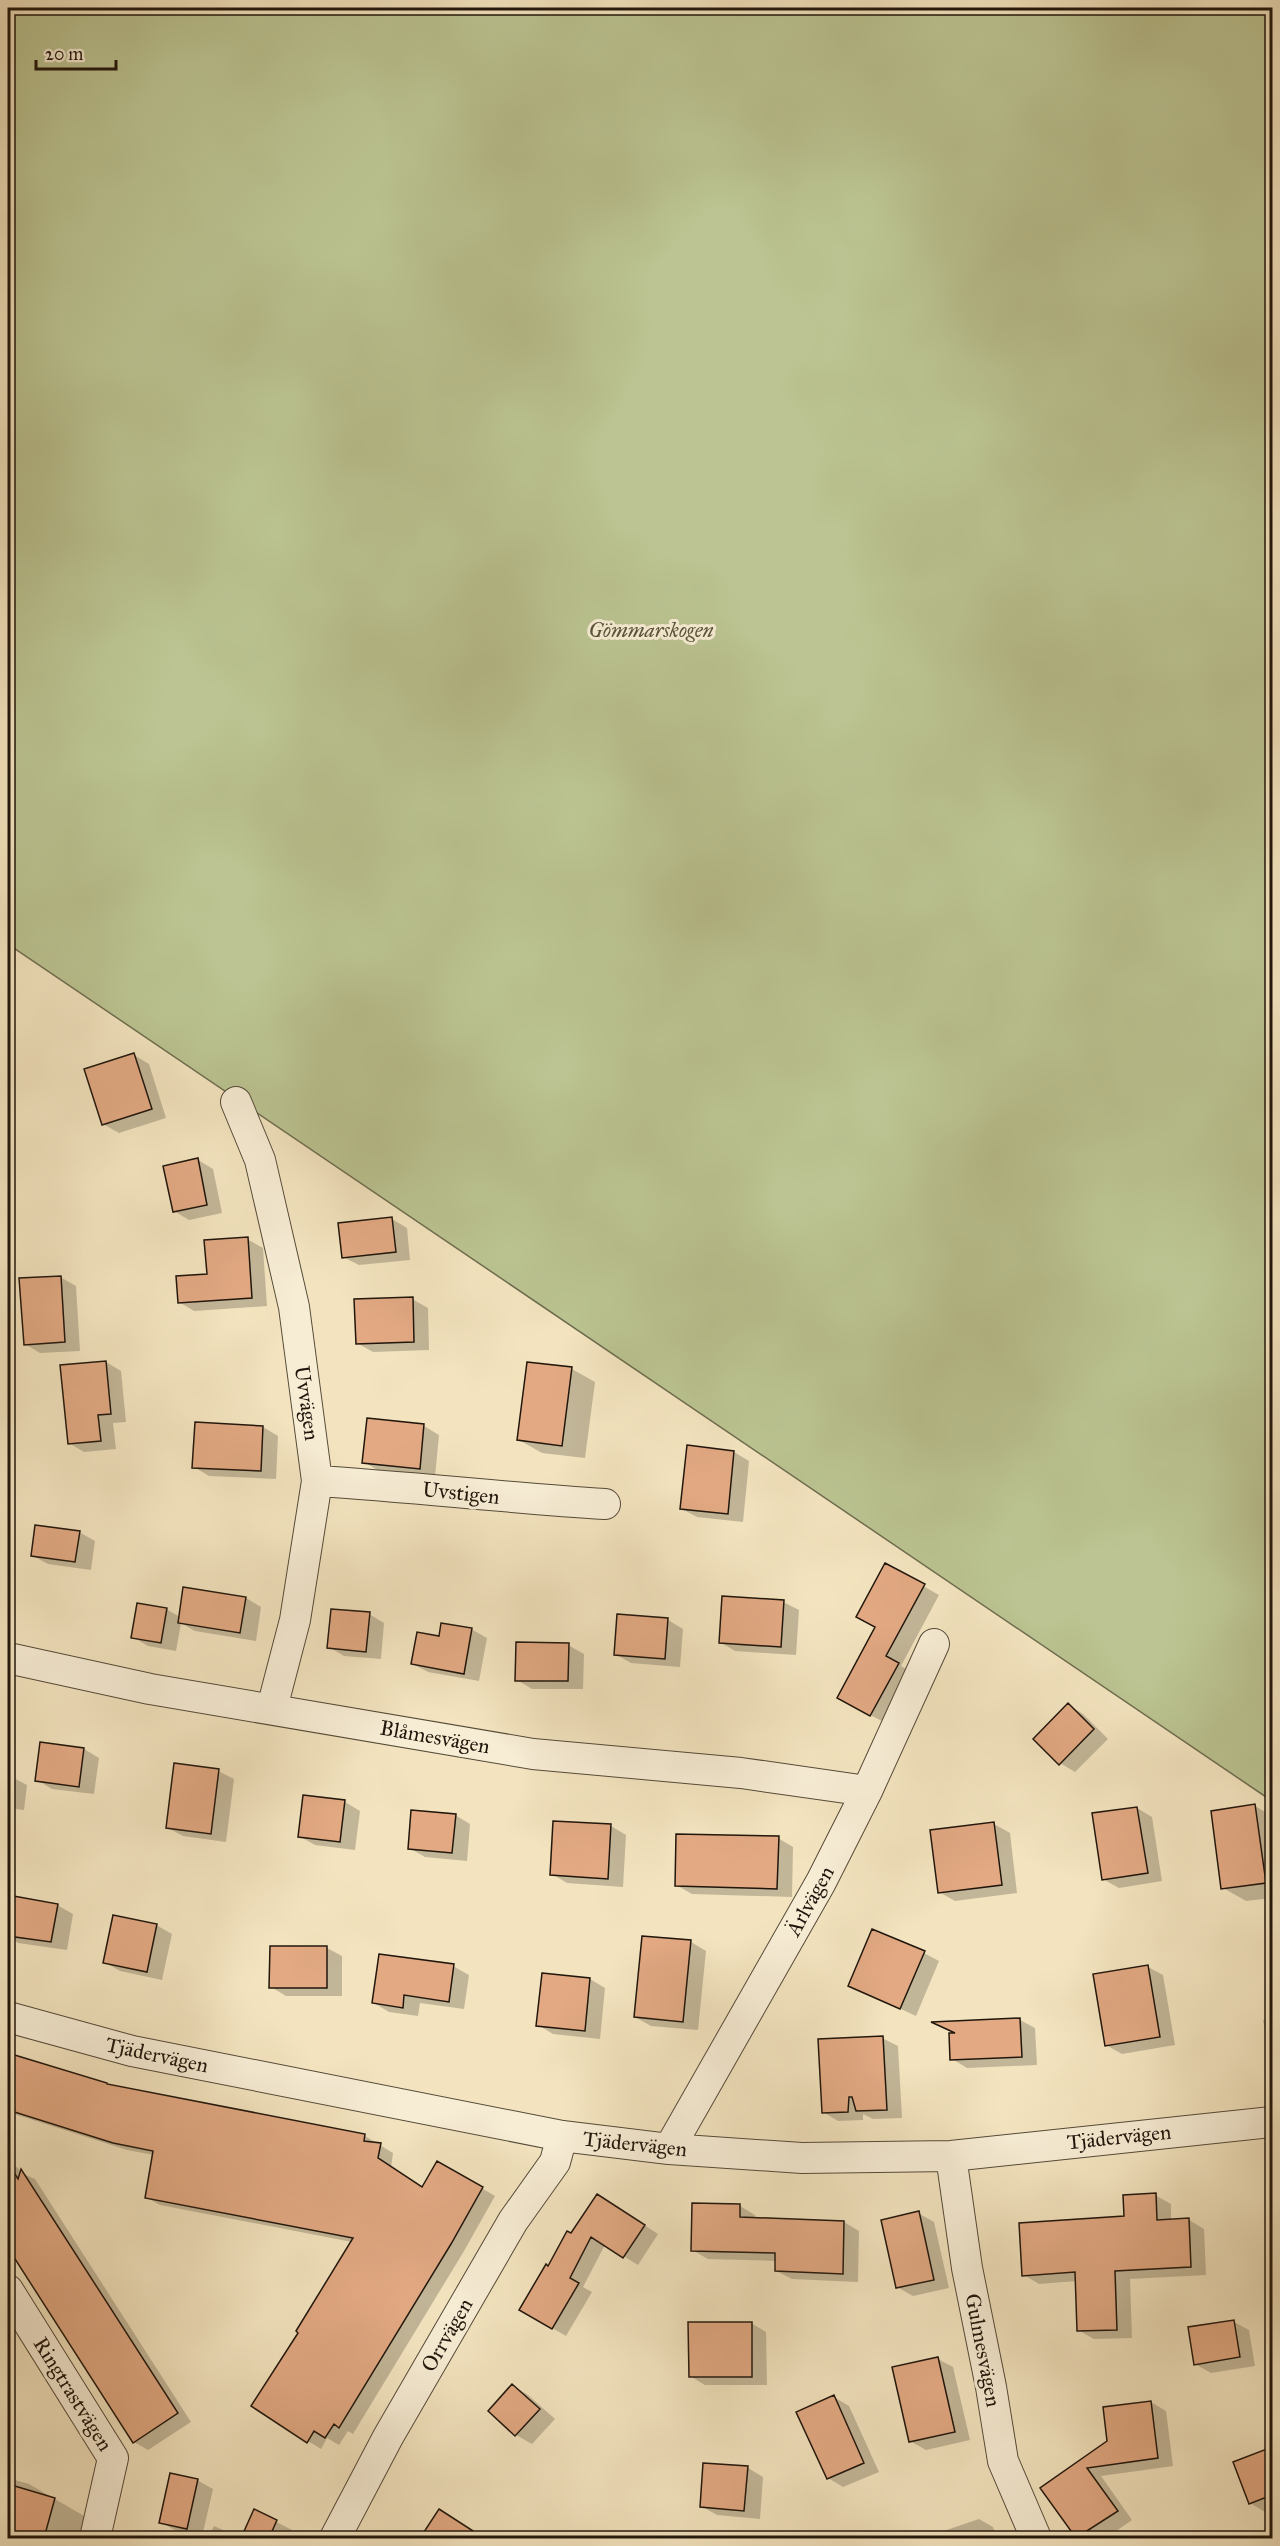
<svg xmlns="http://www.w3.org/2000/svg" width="1280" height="2546" font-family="'IM FELL Great Primer',serif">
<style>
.green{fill:#bbc492;stroke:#6e6d4f;stroke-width:1.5}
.shadow{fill:#0003}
.building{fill:#e2a983;stroke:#20160c;stroke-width:1.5}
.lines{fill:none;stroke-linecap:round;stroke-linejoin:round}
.minor-casing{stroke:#554a39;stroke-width:32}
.minor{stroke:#f7edd5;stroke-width:30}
.labels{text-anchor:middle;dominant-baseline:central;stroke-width:6;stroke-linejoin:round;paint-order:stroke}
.park-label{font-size:21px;font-style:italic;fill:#56533b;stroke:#f7edd5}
.street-label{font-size:21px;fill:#20160c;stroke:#f7edd5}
</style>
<rect width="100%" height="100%" fill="#f3e4bf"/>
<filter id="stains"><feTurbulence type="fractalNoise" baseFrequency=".00333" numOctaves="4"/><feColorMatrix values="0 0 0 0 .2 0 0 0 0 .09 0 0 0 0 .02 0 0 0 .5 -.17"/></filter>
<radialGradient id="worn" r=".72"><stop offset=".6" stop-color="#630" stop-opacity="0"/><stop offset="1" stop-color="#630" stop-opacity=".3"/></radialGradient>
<path class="green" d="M 8,8 L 1272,8 L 1272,1801 L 8,944 Z"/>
<path class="shadow" d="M 8,1027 L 12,1030 L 8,1037 Z
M 134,1055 L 149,1064 L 166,1118 L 119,1133 L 103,1124 Z
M 198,1160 L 213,1169 L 222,1213 L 189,1220 L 174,1211 Z
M 392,1219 L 407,1228 L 410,1260 L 359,1265 L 343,1257 Z
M 247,1239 L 263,1248 L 267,1306 L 194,1311 L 179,1302 Z
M 60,1277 L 76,1286 L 80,1351 L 40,1353 L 25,1344 Z
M 412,1299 L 428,1308 L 429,1350 L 373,1352 L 357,1343 Z
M 8,1327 L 11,1336 L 8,1338 Z
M 106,1362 L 121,1371 L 126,1422 L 113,1423 L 116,1449 L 84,1452 L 69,1443 Z
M 572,1369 L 595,1382 L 585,1458 L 542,1453 L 519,1440 Z
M 368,1420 L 424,1426 L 439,1435 L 435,1477 L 379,1471 L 364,1462 Z
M 196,1424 L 263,1427 L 278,1436 L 276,1479 L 209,1476 L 194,1467 Z
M 688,1447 L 734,1452 L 749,1461 L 743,1522 L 697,1517 L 682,1509 Z
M 79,1532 L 95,1541 L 91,1570 L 48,1564 L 33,1556 Z
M 886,1565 L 939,1595 L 901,1666 L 913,1673 L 886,1723 L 854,1707 L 877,1627 Z
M 185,1588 L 246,1598 L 261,1607 L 256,1641 L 195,1631 L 181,1623 L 176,1651 L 148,1646 L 133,1637 L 166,1609 L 180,1617 Z
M 783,1602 L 799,1610 L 796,1655 L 735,1651 L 720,1642 Z
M 369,1614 L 384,1623 L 381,1659 L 344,1656 L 329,1647 Z
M 668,1620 L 683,1629 L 680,1667 L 631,1663 L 615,1654 Z
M 471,1629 L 487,1638 L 479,1681 L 428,1672 L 413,1664 L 440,1638 Z
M 568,1645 L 584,1654 L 583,1689 L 532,1689 L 517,1680 Z
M 1068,1705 L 1083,1714 L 1108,1739 L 1075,1772 L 1060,1763 Z
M 84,1749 L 99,1758 L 94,1794 L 52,1789 L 37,1780 Z
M 218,1771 L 234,1779 L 226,1842 L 183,1836 L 168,1828 Z
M 8,1775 L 27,1785 L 24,1810 L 8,1808 Z
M 304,1797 L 345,1802 L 360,1811 L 355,1850 L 315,1845 L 299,1836 Z
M 1255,1806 L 1272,1816 L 1272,1898 L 1246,1901 L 1223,1888 Z
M 1137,1808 L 1152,1817 L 1162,1881 L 1119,1888 L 1103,1879 Z
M 455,1815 L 470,1824 L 467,1861 L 425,1857 L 409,1848 Z
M 994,1824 L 1010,1833 L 1017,1893 L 955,1901 L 939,1892 Z
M 611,1826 L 626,1835 L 623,1887 L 567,1883 L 552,1874 Z
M 778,1838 L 793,1847 L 792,1897 L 692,1894 L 676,1885 Z
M 8,1896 L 57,1905 L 73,1914 L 67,1950 L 18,1943 L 8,1936 Z
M 156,1925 L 172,1934 L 162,1980 L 120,1971 L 104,1962 Z
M 691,1942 L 706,1951 L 698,2030 L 651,2026 L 635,2017 Z
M 327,1948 L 342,1956 L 342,1996 L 286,1996 L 271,1987 Z
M 924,1953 L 939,1961 L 916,2016 L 849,1985 Z
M 453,1966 L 469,1975 L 464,2009 L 420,2003 L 418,2016 L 389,2012 L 374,2003 Z
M 1148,1967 L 1163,1975 L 1175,2045 L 1122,2054 L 1106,2045 Z
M 590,1979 L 605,1988 L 600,2039 L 553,2034 L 538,2025 Z
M 1272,2019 L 1272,2072 L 1263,2020 Z
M 1020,2020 L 1035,2028 L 1037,2065 L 967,2068 L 952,2059 L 956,2034 L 936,2023 Z
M 882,2038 L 898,2046 L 902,2118 L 873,2119 L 863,2114 L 863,2120 L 838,2121 L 823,2112 Z
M 8,2055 L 112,2087 L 365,2136 L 393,2153 L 391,2168 L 422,2189 L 438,2163 L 495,2196 L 464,2251 L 353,2434 L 348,2431 L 339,2445 L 327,2438 L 321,2449 L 308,2441 L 300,2332 L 352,2242 L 160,2205 L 146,2197 L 154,2155 L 127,2150 L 8,2112 Z
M 8,2162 L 18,2168 L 21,2173 L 35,2179 L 191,2422 L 148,2450 L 134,2442 L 8,2244 Z
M 1155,2195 L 1171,2204 L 1171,2221 L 1189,2220 L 1204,2229 L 1206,2275 L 1130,2279 L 1132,2338 L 1094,2339 L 1078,2330 L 1077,2281 L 1039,2284 L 1024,2275 L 1126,2217 Z
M 612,2204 L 658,2234 L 638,2265 L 605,2245 L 583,2287 L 592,2292 L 566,2336 L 521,2310 L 572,2235 Z
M 740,2206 L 755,2215 L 755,2219 L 844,2222 L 859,2231 L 858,2282 L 792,2279 L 776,2271 L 777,2261 L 708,2259 L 692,2250 Z
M 918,2213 L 934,2222 L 949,2288 L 913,2296 L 897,2287 Z
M 1234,2322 L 1249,2330 L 1255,2366 L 1211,2373 L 1195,2364 Z
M 751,2323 L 766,2332 L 767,2385 L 705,2385 L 690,2376 Z
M 938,2359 L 953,2367 L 970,2440 L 926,2450 L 910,2441 Z
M 513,2386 L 528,2395 L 555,2419 L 532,2444 L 516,2435 L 490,2411 Z
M 834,2397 L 849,2406 L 879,2472 L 843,2487 L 828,2478 Z
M 1151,2402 L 1166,2411 L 1173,2466 L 1101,2476 L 1132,2520 L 1106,2538 L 1078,2538 L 1042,2488 L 1109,2441 Z
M 1272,2449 L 1272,2510 L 1265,2512 L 1250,2503 L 1235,2463 Z
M 748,2468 L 763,2477 L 760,2519 L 717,2515 L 701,2506 Z
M 8,2478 L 29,2484 L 98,2524 L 94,2538 L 8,2538 Z
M 197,2480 L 213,2489 L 202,2537 L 176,2531 L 161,2522 Z
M 255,2511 L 292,2530 L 288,2538 L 243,2538 Z
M 440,2511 L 455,2520 L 483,2538 L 422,2538 Z
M 979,2519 L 993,2527 L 997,2538 L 923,2538 Z
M 214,2526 L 241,2538 L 208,2538 Z"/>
<path class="building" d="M 134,1053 L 152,1109 L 102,1125 L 84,1069 Z
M 198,1158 L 207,1205 L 173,1212 L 163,1166 Z
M 392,1217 L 396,1252 L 342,1258 L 338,1223 Z
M 248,1237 L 252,1298 L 178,1303 L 176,1276 L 207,1274 L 204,1240 Z
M 61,1276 L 65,1342 L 24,1345 L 19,1278 Z
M 413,1297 L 414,1342 L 356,1344 L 354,1299 Z
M 106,1361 L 111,1414 L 98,1415 L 101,1441 L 68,1444 L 60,1365 Z
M 527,1362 L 572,1367 L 562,1446 L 517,1440 Z
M 367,1418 L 424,1424 L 420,1469 L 362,1463 Z
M 195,1422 L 263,1426 L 261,1471 L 192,1468 Z
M 687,1445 L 734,1451 L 728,1514 L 680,1509 Z
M 35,1525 L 80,1531 L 75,1562 L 31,1556 Z
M 885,1563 L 925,1584 L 886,1656 L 899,1663 L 870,1716 L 837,1698 L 875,1627 L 856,1617 Z
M 183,1587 L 246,1597 L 240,1633 L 178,1623 Z
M 722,1596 L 784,1600 L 781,1647 L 719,1643 Z
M 137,1603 L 167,1608 L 161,1643 L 131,1638 Z
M 331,1609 L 370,1612 L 366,1652 L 327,1648 Z
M 617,1614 L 668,1618 L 665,1659 L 614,1655 Z
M 441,1623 L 472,1628 L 464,1674 L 411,1664 L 417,1632 L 439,1636 Z
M 516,1642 L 569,1643 L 568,1681 L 515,1681 Z
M 1068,1703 L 1094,1729 L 1059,1765 L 1033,1739 Z
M 40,1742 L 84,1748 L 79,1787 L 35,1781 Z
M 174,1763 L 219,1769 L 211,1834 L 166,1828 Z
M 303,1795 L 345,1800 L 340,1842 L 298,1837 Z
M 1255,1804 L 1266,1883 L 1221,1889 L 1211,1811 Z
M 1137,1807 L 1148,1873 L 1102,1880 L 1092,1813 Z
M 411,1810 L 456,1814 L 452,1853 L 408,1849 Z
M 553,1821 L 611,1824 L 608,1879 L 550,1875 Z
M 994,1822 L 1002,1885 L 938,1893 L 930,1830 Z
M 676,1834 L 779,1836 L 777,1889 L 675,1886 Z
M 8,1895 L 58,1904 L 51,1942 L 8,1936 Z
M 113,1915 L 157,1924 L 147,1972 L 103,1963 Z
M 872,1929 L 925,1951 L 900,2009 L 848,1986 Z
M 642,1936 L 691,1940 L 683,2022 L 634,2017 Z
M 270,1946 L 327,1946 L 327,1988 L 269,1988 Z
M 379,1954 L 454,1964 L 449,2002 L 404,1995 L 403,2008 L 372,2003 Z
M 1148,1965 L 1160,2037 L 1105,2046 L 1093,1974 Z
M 542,1973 L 590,1978 L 585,2031 L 536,2026 Z
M 1020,2018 L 1022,2057 L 950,2060 L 949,2033 L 955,2033 L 931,2022 Z
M 883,2036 L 887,2110 L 856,2111 L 852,2097 L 849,2097 L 848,2112 L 822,2113 L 818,2039 Z
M 8,2053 L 107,2083 L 107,2084 L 365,2134 L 364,2141 L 381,2143 L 378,2158 L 422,2187 L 437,2161 L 483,2187 L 451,2244 L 339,2428 L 334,2424 L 325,2438 L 314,2431 L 307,2443 L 251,2406 L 298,2333 L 296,2331 L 353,2238 L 145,2198 L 153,2151 L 113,2143 L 8,2110 Z
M 8,2163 L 18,2179 L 21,2169 L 178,2413 L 133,2443 L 8,2248 Z
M 1156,2193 L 1157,2220 L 1189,2218 L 1191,2267 L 1115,2271 L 1117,2330 L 1077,2331 L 1075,2272 L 1022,2276 L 1019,2223 L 1124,2216 L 1123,2195 Z
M 597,2194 L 645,2225 L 623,2258 L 591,2237 L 570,2278 L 579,2283 L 552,2329 L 519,2310 L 546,2264 L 548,2266 L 567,2231 L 571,2233 Z
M 692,2203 L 740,2204 L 740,2217 L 844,2221 L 843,2274 L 775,2271 L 775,2253 L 691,2251 Z
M 919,2211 L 934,2280 L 896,2288 L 881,2220 Z
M 1234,2320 L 1240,2357 L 1194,2365 L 1188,2327 Z
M 688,2322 L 752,2322 L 752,2377 L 689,2377 Z
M 938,2357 L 955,2432 L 909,2442 L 892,2367 Z
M 512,2384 L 540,2409 L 515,2436 L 488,2411 Z
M 834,2395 L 864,2463 L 827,2479 L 796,2412 Z
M 1151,2401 L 1158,2458 L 1087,2468 L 1118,2511 L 1076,2538 L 1040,2488 L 1107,2441 L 1103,2407 Z
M 1272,2447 L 1272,2495 L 1249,2504 L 1233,2462 Z
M 703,2463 L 748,2466 L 744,2511 L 700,2507 Z
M 170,2473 L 198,2479 L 187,2529 L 159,2523 Z
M 8,2484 L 55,2498 L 44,2538 L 8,2538 Z
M 254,2509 L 277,2520 L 269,2538 L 241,2538 Z
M 439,2509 L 484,2538 L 420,2538 Z"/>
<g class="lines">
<defs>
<path id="minor" d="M 236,1102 L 260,1160 L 294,1307 L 317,1481 L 295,1620 L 272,1708
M 317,1481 C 413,1487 509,1498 605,1504
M 8,1658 L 150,1689 L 533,1754 L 741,1773 L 867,1791
M 8,2017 L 132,2051 L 562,2136 L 669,2149 L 802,2158 L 951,2156 L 1272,2122
M 669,2149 L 821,1882 L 867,1791 L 934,1644
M 951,2156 L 967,2268 L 991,2387 L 1003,2461 L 1036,2538
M 8,2290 L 113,2458 L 95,2538
M 335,2538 L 388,2437 L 513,2221 L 555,2162 L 562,2136"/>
</defs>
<use href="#minor" class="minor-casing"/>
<use href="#minor" class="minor"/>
</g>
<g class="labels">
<g class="park-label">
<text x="651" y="630">Gömmarskogen</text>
</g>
<g class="street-label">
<text transform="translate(307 1403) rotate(82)">Uvvägen</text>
<text transform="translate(461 1493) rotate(6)">Uvstigen</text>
<text transform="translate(435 1737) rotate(10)">Blåmesvägen</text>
<text transform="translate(810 1901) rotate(-61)">Ärlvägen</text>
<text transform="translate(157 2055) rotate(12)">Tjädervägen</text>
<text transform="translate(1119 2137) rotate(-6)">Tjädervägen</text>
<text transform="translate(635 2144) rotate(6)">Tjädervägen</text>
<text transform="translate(447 2335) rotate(-60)">Orrvägen</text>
<text transform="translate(983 2350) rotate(79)">Gulmesvägen</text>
<text transform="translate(73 2394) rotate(58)">Ringtrastvägen</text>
</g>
</g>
<rect width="1280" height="2546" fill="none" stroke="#f3e4bf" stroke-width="30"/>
<rect x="9" y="9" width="1262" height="2528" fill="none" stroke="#20160c" stroke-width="3"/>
<rect x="15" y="15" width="1250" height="2516" fill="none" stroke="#20160c" stroke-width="1.5"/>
<path d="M36 60v9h80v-9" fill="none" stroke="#20160c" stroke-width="3"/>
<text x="45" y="60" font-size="18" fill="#20160c" stroke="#f7edd5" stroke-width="4.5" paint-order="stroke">20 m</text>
<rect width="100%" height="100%" filter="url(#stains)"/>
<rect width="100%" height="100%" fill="url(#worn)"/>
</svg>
